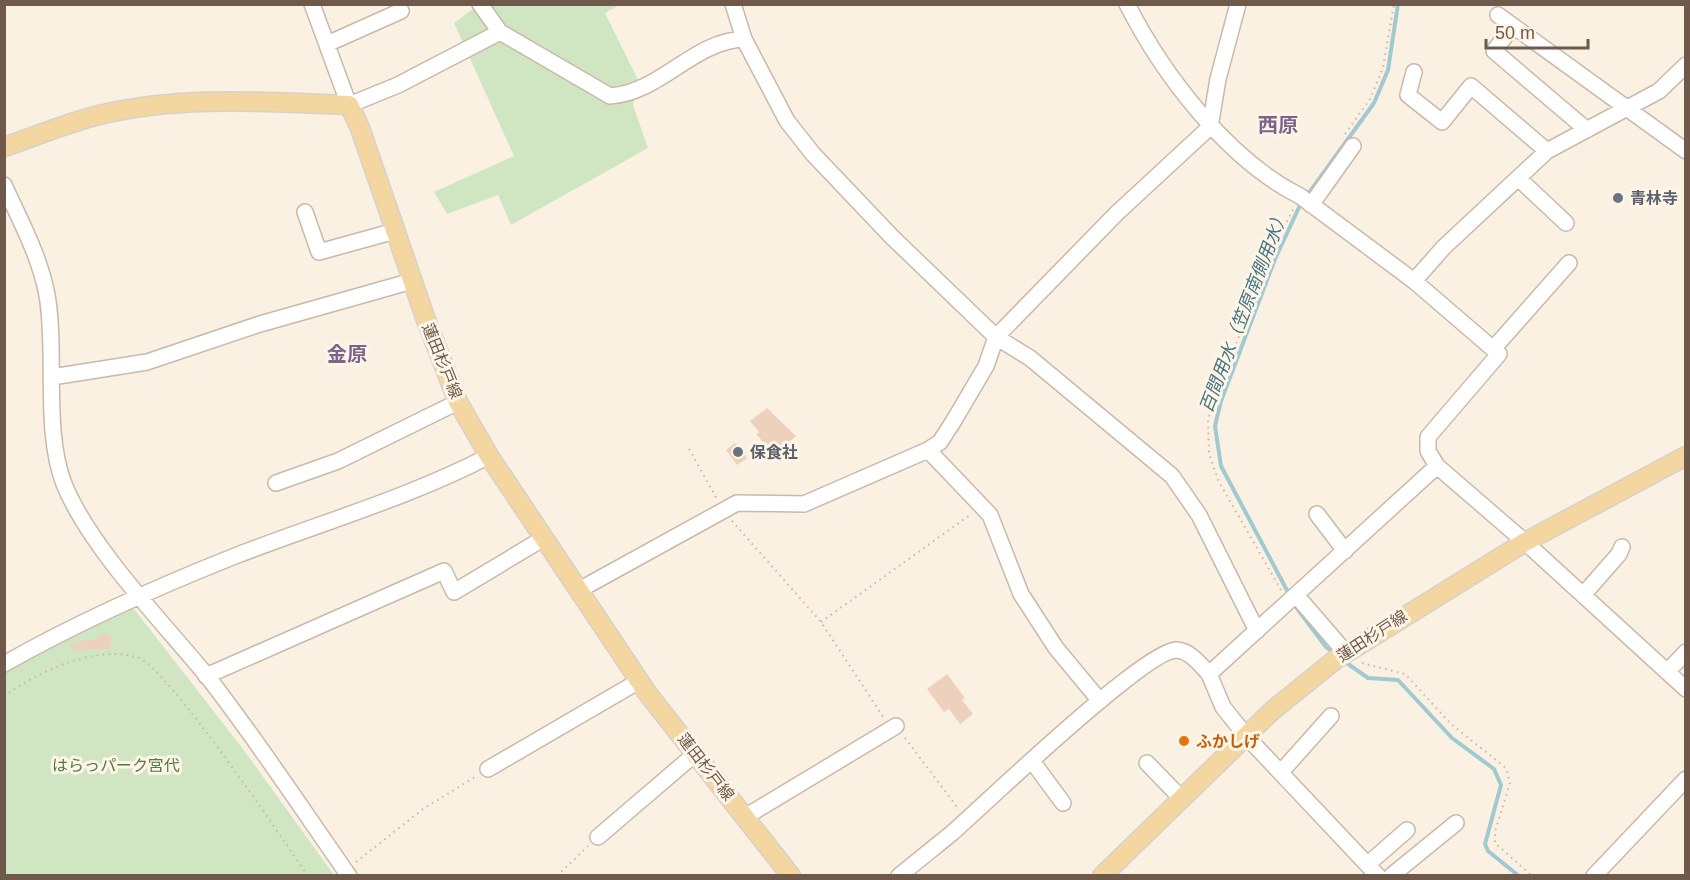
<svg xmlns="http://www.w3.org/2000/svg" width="1690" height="880" font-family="Arial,'Noto Sans JP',sans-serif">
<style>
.green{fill:#d0e6c2}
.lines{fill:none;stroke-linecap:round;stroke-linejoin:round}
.stream{stroke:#a0c9d2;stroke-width:4}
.building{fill:#edd1bc}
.minor-casing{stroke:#c9b9aa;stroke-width:18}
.major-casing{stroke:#d7d1cd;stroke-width:21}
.path{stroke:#d1b4a0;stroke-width:2;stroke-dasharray:1.5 4.5;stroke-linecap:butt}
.minor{stroke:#fff;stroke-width:15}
.major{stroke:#f4d6a0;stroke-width:18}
.worship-dot{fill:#6b7280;stroke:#fdf5e8;stroke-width:2}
.food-dot{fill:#e8710a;stroke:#fdf5e8;stroke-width:2}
.labels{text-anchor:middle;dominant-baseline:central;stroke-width:6;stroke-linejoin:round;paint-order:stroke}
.worship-label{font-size:16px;font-weight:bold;fill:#5b616d;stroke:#fdf5e8;text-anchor:start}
.street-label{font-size:16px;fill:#6f594b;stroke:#fdf5e8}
.food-label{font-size:16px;font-weight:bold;fill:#c56008;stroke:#fdf5e8;text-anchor:start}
.park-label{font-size:16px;fill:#547a47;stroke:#fdf5e8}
.water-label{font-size:18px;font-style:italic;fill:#477681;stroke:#fdf5e8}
.quarter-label{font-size:20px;font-weight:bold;fill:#7f638c;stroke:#fdf5e8}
</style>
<rect width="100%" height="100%" fill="#faf1e2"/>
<path class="green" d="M 478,5 L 619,5 L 605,13 L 638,80 L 633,105 L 648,148 L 511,225 L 498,195 L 447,214 L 434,192 L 514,156 L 454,23 Z
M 131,605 L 243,749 L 334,875 L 5,875 L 4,667 Z"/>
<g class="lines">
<path class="stream" d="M 1306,197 L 1374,103 L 1388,70 L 1398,4
M 1290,596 L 1221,466 L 1215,426 L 1221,401 L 1275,259 L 1301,203
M 1293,603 L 1326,647 L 1336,655
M 1344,661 L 1368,678 L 1398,680 L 1452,738 L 1494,769 L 1501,785 L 1485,844 L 1488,851 L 1519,876"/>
</g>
<path class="building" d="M 767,408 L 796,436 L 779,451 L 776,445 L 770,450 L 756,434 L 759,432 L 750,421 Z
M 735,443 L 747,458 L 737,465 L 726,450 Z
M 98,635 L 110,635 L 111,649 L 72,650 L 71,643 L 98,639 Z
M 947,674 L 965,698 L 962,700 L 973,714 L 960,724 L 949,709 L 944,712 L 927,689 Z"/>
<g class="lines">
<defs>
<path id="minor" d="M 312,4 L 349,105 L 398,85 L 500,32 L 610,96 C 660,93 693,41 744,39
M 480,4 L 500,32
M 733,4 L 744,39 L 787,121 L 813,154 L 892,237 L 996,337 L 1030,358 L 1172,476 L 1199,515 L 1257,631
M 1127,4 C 1163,75 1228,160 1300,196 L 1414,281 L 1499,354 L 1428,437 L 1428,451 L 1437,466 L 1525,542 L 1686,689
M 1498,15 L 1686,151
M 1513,26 L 1494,51 L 1587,130
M 327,44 L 401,11
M 1414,72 L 1408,95 L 1442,122 L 1471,86 L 1547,151
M 1518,178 L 1566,223
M 4,185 C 20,220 40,257 47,295 C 57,352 43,430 64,484 C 90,548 162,621 207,676 C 257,740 302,809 349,876
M 1311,205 L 1353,146
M 305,212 L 319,252 L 395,231
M 1414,281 L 1444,247 L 1547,151 L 1659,91 L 1686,65
M 1493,349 L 1569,263
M 52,377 L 147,362 L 260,324 L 412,281
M 276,483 L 338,461 L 458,402
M 1317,514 L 1345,551
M 579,590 L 737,503 L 804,504 L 928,450
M 1296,595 L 1346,653
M 1583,595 L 1619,554 L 1622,547
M 4,664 C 78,622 157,587 235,556 C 320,523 408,498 489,456
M 1667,672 L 1686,652
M 206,676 L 444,571 L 454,592 L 544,538
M 1100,701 L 1056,648 L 1021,594 L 990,515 L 928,450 L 940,442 L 953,422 L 986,366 L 996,337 L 1117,213 L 1210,127 L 1218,79 L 1238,4
M 1032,761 L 1063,803
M 1147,763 L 1182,799
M 488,769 L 639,681
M 1281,772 L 1331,716
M 745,817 L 896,726
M 598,837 L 695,754
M 1368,864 L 1407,830
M 899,876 C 917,861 935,847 952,833 C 985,804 1146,649 1177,650 C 1190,651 1201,665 1209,674
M 1378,876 L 1246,736 L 1223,707 L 1209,674 L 1437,466
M 1391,876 L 1456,823
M 1594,876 L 1686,779"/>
<path id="major" d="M 4,147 C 36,136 67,123 99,115 C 181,95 266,102 349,105 L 360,128 L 426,320 L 458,402 L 489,456 L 648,694 L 791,876
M 1102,876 L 1273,710 L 1335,660 L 1525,542 L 1686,456"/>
</defs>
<use href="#minor" class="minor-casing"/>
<use href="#major" class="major-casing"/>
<path class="path" d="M 1345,134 L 1370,99 L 1383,68 L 1394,4
M 689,449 L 717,499
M 732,521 L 821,622 L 884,718
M 1281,590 L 1219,482 L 1209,454 L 1208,419 L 1270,254 L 1294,208
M 821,622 L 970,515
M 1362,663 L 1405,674 L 1452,725 L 1506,768 L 1510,783 L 1495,832 L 1495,843 L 1532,876
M 4,696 C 38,672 93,645 137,657 C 166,665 284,841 308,876
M 905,738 L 957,807
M 356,862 L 423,809 L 475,777
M 557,876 L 588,846"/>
<use href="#minor" class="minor"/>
<use href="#major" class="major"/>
</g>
<g class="worship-dot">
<circle cx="1618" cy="198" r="6"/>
<circle cx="738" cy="452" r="6"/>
</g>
<circle class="food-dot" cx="1184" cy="741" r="6"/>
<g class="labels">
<g class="worship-label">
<text x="1630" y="198">青林寺</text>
<text x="750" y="452">保食社</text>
</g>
<g class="street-label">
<text transform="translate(442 361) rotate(68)">蓮田杉戸線</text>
<text transform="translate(1372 636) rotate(-33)">蓮田杉戸線</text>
<text transform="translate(706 767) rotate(52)">蓮田杉戸線</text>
</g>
<g class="food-label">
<text x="1196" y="741">ふかしげ</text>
</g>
<g class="park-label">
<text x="116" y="765">はらっパーク宮代</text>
</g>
<g class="water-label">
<text transform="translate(1244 311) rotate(-69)">百間用水（笠原南側用水）</text>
</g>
<g class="quarter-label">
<text x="1278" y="125">西原</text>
<text x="347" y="354">金原</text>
</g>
</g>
<rect width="1690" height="880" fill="none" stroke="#6f594b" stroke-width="12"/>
<path d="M1486 39v9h102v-9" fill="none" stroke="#6f594b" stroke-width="3"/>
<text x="1495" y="39" font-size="18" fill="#6f594b" stroke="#fdf5e8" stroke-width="4.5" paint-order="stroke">50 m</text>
</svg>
